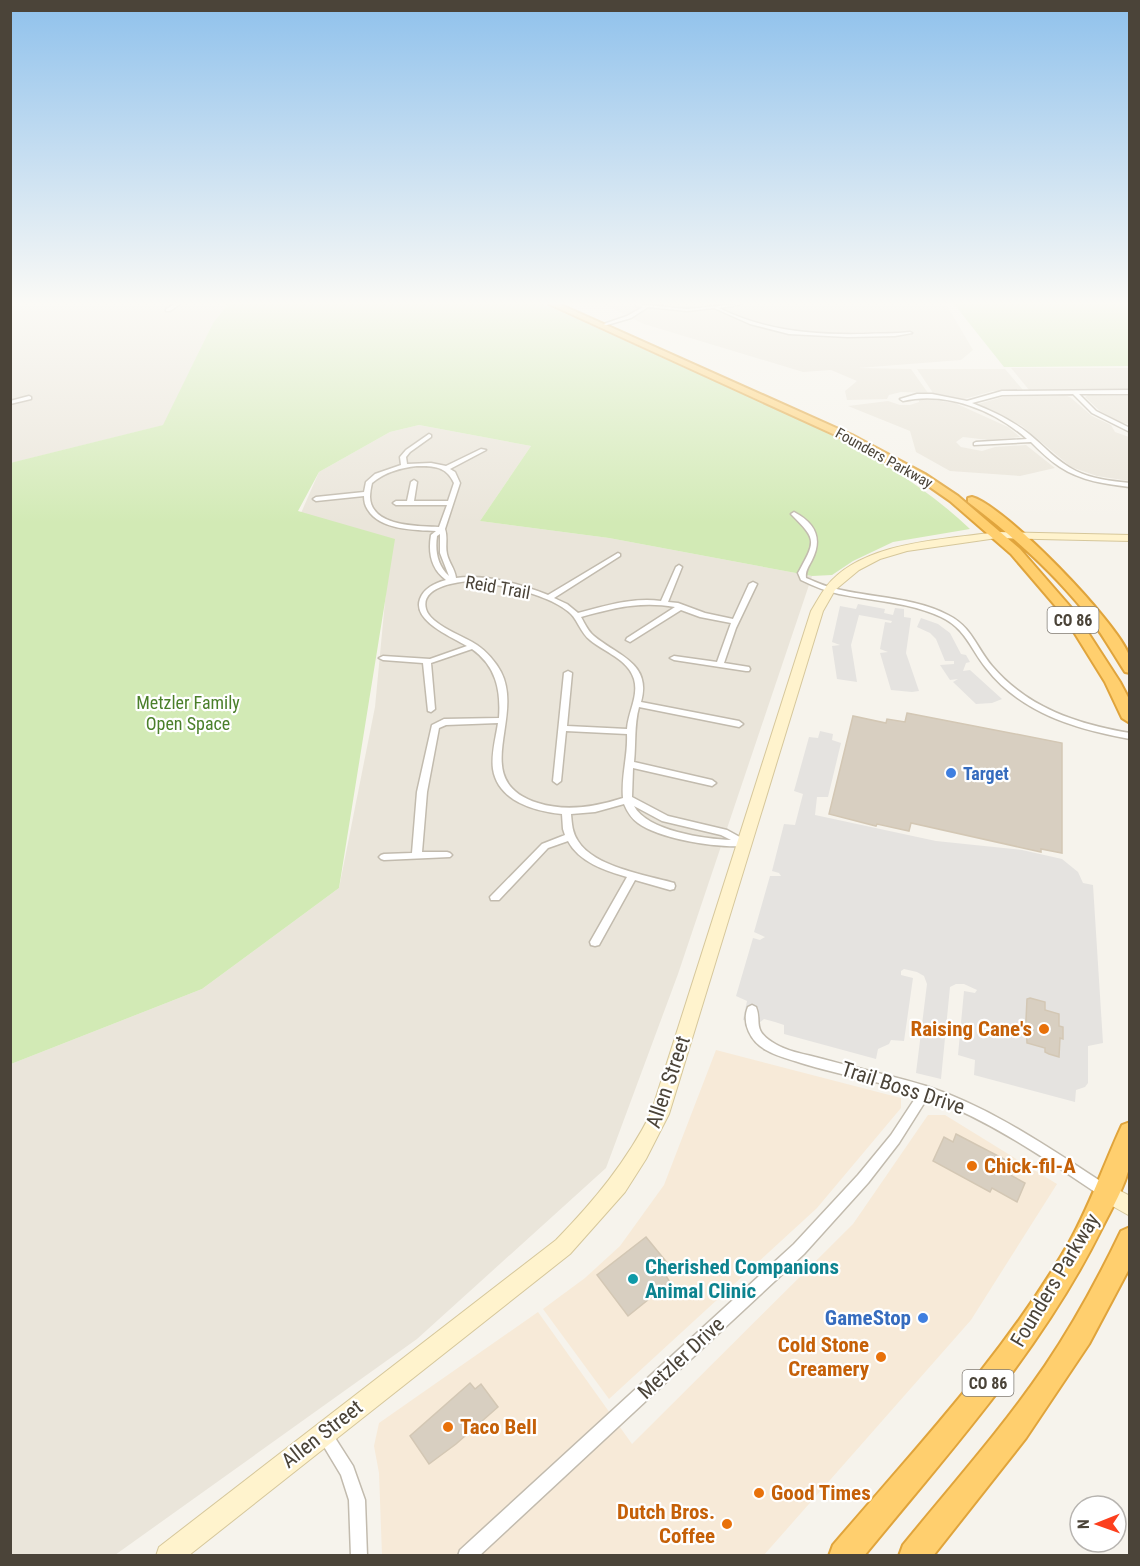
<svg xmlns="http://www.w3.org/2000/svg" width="1140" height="1566" font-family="'Roboto Condensed',sans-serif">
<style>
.residential{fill:#eae5da}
.commercial{fill:#f7ead8}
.green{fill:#d2eab5}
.parking{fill:#e5e3e0}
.building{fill:#d8cfc1;stroke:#d3c7b4;stroke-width:1.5}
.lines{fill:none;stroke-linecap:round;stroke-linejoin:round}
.street-casing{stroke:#c2bbae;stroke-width:3}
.secondary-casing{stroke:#d6c79b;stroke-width:2}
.highway-casing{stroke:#e0a43c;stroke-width:4}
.street{fill:#fff;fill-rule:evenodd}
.secondary{fill:#fff3cd;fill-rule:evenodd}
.highway{fill:#ffcf6e;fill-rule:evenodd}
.shop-dot{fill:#3f7fe0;stroke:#fff;stroke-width:2}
.food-dot{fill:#e8710a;stroke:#fff;stroke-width:2}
.culture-dot{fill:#0f9aa8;stroke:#fff;stroke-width:2}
.labels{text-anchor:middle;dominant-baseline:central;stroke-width:4.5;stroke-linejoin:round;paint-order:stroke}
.far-street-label{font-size:15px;fill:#4b4439;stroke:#fff}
.shield{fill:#fff;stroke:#817c74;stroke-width:1.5}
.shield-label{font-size:16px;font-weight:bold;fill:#4b4439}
.street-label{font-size:18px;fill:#4b4439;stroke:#fff}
.park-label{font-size:18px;fill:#4a7f2a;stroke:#fff}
.shop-label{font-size:18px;font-weight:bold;fill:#366cbe;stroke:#fff;text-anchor:start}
.near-food-label{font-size:21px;font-weight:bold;fill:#c56008;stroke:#fff;text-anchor:end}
.near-street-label{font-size:21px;fill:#4b4439;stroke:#fff}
.near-culture-label{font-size:21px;font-weight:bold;fill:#0d838f;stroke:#fff;text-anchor:start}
.near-shop-label{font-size:21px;font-weight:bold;fill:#366cbe;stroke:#fff;text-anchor:end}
</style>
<rect width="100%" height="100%" fill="#f6f3ec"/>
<path class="residential" d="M 11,304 L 228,304 L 213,323 L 164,425 L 11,463 Z
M 603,304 L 946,304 L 973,350 L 961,360 L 858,368 L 911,369 L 928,393 L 901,392 L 889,395 L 887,399 L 847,400 L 845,391 L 857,381 L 831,370 L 803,372 L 644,324 Z
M 1011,368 L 1129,368 L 1129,390 L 1029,390 Z
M 917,369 L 1005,369 L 1023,390 L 993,391 L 964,399 L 933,393 Z
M 1064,395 L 1070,397 L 1092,416 L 1111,425 L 1115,432 L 1129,437 L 1129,481 L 1097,476 L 1071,467 L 1022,426 L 978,404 L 1003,397 Z
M 1088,395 L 1129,396 L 1129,424 L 1121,423 L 1100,411 L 1085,397 Z
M 919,398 L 955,403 L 1008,427 L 1020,437 L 988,440 L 963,437 L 956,442 L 961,447 L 982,451 L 995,447 L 1026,445 L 1055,468 L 1020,476 L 950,471 L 916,452 L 910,431 L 848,406 L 888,401 L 900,405 L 910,405 L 919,402 Z
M 419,425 L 531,446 L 480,521 L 609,538 L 812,576 L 678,974 L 606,1168 L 417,1339 L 115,1555 L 11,1556 L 11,1064 L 202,989 L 339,888 L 375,707 L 386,591 L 301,513 L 319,472 L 390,432 Z"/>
<path class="commercial" d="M 716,1050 L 901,1098 L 901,1108 L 817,1208 L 609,1399 L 543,1309 L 585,1278 L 620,1246 L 664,1185 Z
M 928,1115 L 945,1115 L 1057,1184 L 971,1320 L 764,1555 L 382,1555 L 379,1473 L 374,1446 L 379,1423 L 538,1312 L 632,1444 L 853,1224 Z"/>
<path class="green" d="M 228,304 L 544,304 L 822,430 C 876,458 926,487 970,529 L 893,542 L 853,561 L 832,575 L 812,576 L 609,538 L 480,521 L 531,446 L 419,425 L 390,432 L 319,472 L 298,511 L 395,539 L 339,888 L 202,989 L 11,1064 L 10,463 L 163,425 L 213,323 Z
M 954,304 L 1129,304 L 1129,366 L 1004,367 Z"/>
<path class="parking" d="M 858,604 L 885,609 L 884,613 L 893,615 L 895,608 L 904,609 L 904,617 L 911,618 L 906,653 L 919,691 L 912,692 L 891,690 L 880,653 L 888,652 L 880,649 L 885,622 L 891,623 L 892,621 L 859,615 L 851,645 L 857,682 L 837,679 L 832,646 L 840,645 L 832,642 L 840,606 L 856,609 Z
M 921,618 L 938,624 L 950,633 L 961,654 L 966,655 L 970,662 L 966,663 L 963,671 L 970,670 L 1002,699 L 992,703 L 976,704 L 953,682 L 958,679 L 950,680 L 940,665 L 954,664 L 954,661 L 945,661 L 936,639 L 930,633 L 917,627 Z
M 820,731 L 833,734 L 832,740 L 841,743 L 828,797 L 817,797 L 815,815 L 936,841 L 1022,850 L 1062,859 L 1078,872 L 1083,883 L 1093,885 L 1103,1043 L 1088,1046 L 1088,1083 L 1085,1087 L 1076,1090 L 1075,1102 L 974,1075 L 975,1060 L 958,1055 L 964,991 L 975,993 L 977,990 L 964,984 L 956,984 L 950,987 L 941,1079 L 916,1073 L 927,984 L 924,976 L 917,972 L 904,969 L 901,971 L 901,975 L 913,978 L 904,1041 L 891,1040 L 889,1044 L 878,1049 L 876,1059 L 784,1034 L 784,1025 L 775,1022 L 764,1019 L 759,1023 L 743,1020 L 747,1001 L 736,996 L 753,938 L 760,940 L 765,937 L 754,932 L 770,876 L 781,876 L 779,873 L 772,871 L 784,824 L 795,825 L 803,794 L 794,791 L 809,737 L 818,738 Z"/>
<path class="building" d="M 907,713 L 1062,743 L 1062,853 L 1041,849 L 1041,852 L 911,823 L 909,831 L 877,824 L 876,826 L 829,814 L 853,716 L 886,723 L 887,719 L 905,722 Z
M 1030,998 L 1045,1002 L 1045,1010 L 1059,1014 L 1059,1026 L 1063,1027 L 1063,1039 L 1060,1038 L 1059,1057 L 1049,1054 L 1045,1052 L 1045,1048 L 1027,1043 L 1026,1020 L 1027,999 Z
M 956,1134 L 1006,1160 L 1001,1170 L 1025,1183 L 1017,1202 L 992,1188 L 990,1192 L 933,1161 L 944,1137 L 953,1142 Z
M 646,1237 L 673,1270 L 666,1276 L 670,1282 L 628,1316 L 597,1275 Z
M 470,1383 L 475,1389 L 481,1384 L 498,1407 L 456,1444 L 429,1464 L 410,1436 Z"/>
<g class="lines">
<defs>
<path id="street" d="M 175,304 L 180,304 L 170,311 L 166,311 L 166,309 Z
M 636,304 L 687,309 L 740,304 L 738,305 L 719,308 C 765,331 813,335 864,334 C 879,333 895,334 910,332 L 912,333 L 895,336 L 848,337 L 789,334 L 750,324 L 714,308 L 687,311 L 648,307 L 631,318 L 600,327 L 598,326 L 627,316 L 643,307 L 636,306 Z
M 1130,390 L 1130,394 L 1079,394 L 1096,411 L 1130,428 L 1130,432 L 1092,413 L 1073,394 L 1002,395 L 972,403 C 992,411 1012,420 1029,434 C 1044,446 1057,462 1076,471 C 1092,479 1111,481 1130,483 L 1130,487 C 1106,484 1081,481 1060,467 C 1049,460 1040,451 1031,442 L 974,445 L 974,443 L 976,442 L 1027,439 C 994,410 946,391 903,401 L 900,399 L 917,394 L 932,394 L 967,401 L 1002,391 Z
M 29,396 L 31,397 L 31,399 L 10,404 L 10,401 Z
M 429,434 L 431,435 L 431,437 L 410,452 L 406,457 L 407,464 L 431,463 L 446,466 L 481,449 L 486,450 L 450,469 L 455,472 L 460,483 L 445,529 C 448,538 445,546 447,554 C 449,563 455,569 456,578 C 486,574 520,584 548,595 L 618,553 L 620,554 L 620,556 L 554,598 L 567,604 L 578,613 C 605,606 633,597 661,601 L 676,567 L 679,565 L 682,567 L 668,602 L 678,603 L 705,613 L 733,619 L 749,584 L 753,582 L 757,584 L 736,628 L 724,663 L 749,667 L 750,669 L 749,671 L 746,671 L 674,660 L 670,658 L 674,656 L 717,662 L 731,623 L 700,617 L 681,610 L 630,642 L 626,640 L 627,638 L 675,607 C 640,601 614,608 581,617 C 585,624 588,631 594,636 C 618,656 652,663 641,702 L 739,721 L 743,724 L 739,727 L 639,707 C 634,725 636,744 634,762 L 712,780 L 716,783 L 712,786 L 633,768 L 632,797 L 668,816 L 727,830 L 747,841 L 749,843 L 747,845 L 744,846 C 716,848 660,839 638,823 C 631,818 627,811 624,804 L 595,812 L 571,814 C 572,824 572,832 578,841 C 594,867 646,875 674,883 L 675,886 L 674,889 L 670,890 L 635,880 L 599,945 L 595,946 L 591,945 L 590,942 L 627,877 C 606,871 579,862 568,841 L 548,848 L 499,900 L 491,900 L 490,897 L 542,844 L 565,835 L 563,829 L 562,814 C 534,811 498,801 493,769 C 491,754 496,737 498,723 L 446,725 L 439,728 L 427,792 L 422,852 L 447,852 L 450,853 L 452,855 L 450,857 L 384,860 L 381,859 L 379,857 L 381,855 L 384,854 L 412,853 L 417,792 L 432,725 L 444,719 L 499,718 C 501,690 496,666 472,649 L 431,663 L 435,709 L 431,712 L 428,711 L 423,663 L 383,660 L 379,658 L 383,656 L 430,659 L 467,646 C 452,637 412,621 420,599 C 424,588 435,583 446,580 C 431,569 428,553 431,535 L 436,531 C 415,530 380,530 368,510 C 365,506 364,501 364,496 L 316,501 L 313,499 L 316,497 L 364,492 L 366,482 L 375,474 L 401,465 L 400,457 L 406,450 ZM 417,466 C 434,466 446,466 454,483 L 448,501 L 414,501 L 417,482 L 414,480 L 411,482 L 407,501 L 396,501 L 393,503 L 396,505 L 447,505 L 439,527 C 418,526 371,527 370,497 C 370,493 371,487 372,483 C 385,472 400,468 417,466 ZM 440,534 L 440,553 L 449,576 C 437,565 435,551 437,536 ZM 470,581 C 498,584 550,594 571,614 C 578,621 581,633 590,640 C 604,652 628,659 634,679 C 639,696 628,712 627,729 L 567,726 L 572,673 L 568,671 L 564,673 L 553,781 L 557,784 L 561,781 L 566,731 L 627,734 C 628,756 621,776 623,798 C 595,807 566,812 538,803 C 468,781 525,719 501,672 C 496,662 486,651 477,645 C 466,637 430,625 426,609 C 420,587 456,582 470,581 ZM 634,806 L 662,821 L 721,835 L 731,840 C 705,839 647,831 634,806 Z
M 794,512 C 815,523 823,538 812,560 C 809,566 805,571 806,578 C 818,583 829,588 841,590 C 877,598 915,598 948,615 C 972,627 976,647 992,666 C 1028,708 1077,724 1130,733 L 1130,739 C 1075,729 1021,713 986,668 C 970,648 966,629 941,617 C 909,602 873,601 839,594 C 826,591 813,586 801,580 L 798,573 C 816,540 817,540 791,514 Z
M 752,1005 L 756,1007 C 762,1022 752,1029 772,1042 C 785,1051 804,1054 819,1058 C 855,1068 891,1075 926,1086 C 993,1108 1052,1150 1111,1188 L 1112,1192 L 1111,1196 L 1106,1198 L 1101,1196 C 1046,1159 991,1121 928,1097 L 899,1143 L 868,1183 L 804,1254 L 479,1556 L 458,1556 L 460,1550 L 794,1244 L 858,1175 L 891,1135 L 918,1094 C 879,1081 839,1075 801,1063 C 789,1059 776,1056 766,1050 C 751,1042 741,1023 748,1007 Z
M 325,1427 L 330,1430 L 353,1466 L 365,1500 L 367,1556 L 351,1556 L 349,1500 L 341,1475 L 317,1435 L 320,1430 Z"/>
<path id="secondary" d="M 997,532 L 1130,535 L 1130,541 L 997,538 L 907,551 L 880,559 L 859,570 L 835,590 L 823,611 L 669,1114 L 646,1159 L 625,1192 L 570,1254 L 188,1556 L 156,1556 L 159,1547 L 556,1240 C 594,1201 627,1161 651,1113 L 811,611 C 816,603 820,595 826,587 C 862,541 944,540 997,532 Z
M 1107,1184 L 1130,1196 L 1130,1216 L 1100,1199 L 1097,1193 L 1100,1187 Z"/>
<path id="highway" d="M 549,304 L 559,304 L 852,435 L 925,474 L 958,496 L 1020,549 L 1074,611 L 1120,682 L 1130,701 L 1130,723 L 1122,718 L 1105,682 L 1064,616 L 1011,554 L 950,501 L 917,478 L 844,439 Z
M 972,497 C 1005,506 1117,622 1129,655 C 1131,660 1130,668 1130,673 L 1125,672 C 1114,655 1104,637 1092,621 C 1057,575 1014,537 968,502 L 968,498 Z
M 1130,1122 C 1130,1135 1132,1150 1130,1163 C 1126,1186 1111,1209 1101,1230 C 1041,1351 949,1452 864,1556 L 829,1556 L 833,1545 C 916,1448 1006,1353 1070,1241 C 1091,1203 1104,1164 1122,1125 Z
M 1130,1227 L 1130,1267 L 1089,1344 L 1026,1438 L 933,1556 L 899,1556 L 903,1545 C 951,1486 1002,1429 1045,1366 C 1074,1323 1099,1277 1121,1231 Z"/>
</defs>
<use href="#street" class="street-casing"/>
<use href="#secondary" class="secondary-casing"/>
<use href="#highway" class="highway-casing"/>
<use href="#street" class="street"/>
<use href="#secondary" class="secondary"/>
<use href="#highway" class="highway"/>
</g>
<linearGradient id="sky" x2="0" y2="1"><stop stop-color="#8fc1ec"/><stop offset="0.58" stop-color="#fbfaf6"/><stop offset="1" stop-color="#fbfaf6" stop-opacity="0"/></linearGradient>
<rect width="1140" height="523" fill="url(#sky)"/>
<g class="shop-dot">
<circle cx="951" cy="773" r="6"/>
<circle cx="923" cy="1318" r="6"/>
</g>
<g class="food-dot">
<circle cx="1044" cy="1029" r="6"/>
<circle cx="972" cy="1166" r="6"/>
<circle cx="881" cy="1357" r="6"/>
<circle cx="448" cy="1427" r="6"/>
<circle cx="759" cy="1493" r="6"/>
<circle cx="727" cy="1524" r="6"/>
</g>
<circle class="culture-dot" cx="633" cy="1279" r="6"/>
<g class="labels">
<g class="far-street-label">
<text transform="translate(884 458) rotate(29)">Founders Parkway</text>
</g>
<g class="shield">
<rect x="1047.5" y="607" width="51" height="26" rx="4.5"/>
<rect x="962.5" y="1370" width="51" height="26" rx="4.5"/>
</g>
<g class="shield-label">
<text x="1073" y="620">CO 86</text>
<text x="988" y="1383">CO 86</text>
</g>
<g class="street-label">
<text transform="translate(498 587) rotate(10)">Reid Trail</text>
</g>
<g class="park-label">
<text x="188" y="702">Metzler Family<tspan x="188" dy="21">Open Space</tspan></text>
</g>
<g class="shop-label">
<text x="963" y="773">Target</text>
</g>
<g class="near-food-label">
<text x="1032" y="1029">Raising Cane's</text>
<text x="984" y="1166" text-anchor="start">Chick-fil-A</text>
<text x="869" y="1345">Cold Stone<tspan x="869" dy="24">Creamery</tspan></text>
<text x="460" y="1427" text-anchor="start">Taco Bell</text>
<text x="771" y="1493" text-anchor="start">Good Times</text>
<text x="715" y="1512">Dutch Bros.<tspan x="715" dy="24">Coffee</tspan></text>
</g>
<g class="near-street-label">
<text transform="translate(668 1082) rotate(-71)">Allen Street</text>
<text transform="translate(903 1088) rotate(18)">Trail Boss Drive</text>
<text transform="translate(1055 1280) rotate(-59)">Founders Parkway</text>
<text transform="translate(681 1358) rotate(-43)">Metzler Drive</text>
<text transform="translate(322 1434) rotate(-38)">Allen Street</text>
</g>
<g class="near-culture-label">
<text x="645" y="1267">Cherished Companions<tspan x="645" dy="24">Animal Clinic</tspan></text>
</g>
<g class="near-shop-label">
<text x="911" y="1318">GameStop</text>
</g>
</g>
<rect width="1140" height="1566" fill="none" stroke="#4b4439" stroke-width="24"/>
<g transform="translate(1098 1524) rotate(269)"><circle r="28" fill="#ffffff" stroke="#b7b4b0" stroke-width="1.5"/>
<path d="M0-4.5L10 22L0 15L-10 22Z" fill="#fc3f1d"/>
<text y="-9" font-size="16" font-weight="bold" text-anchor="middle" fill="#4b4439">N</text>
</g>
</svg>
